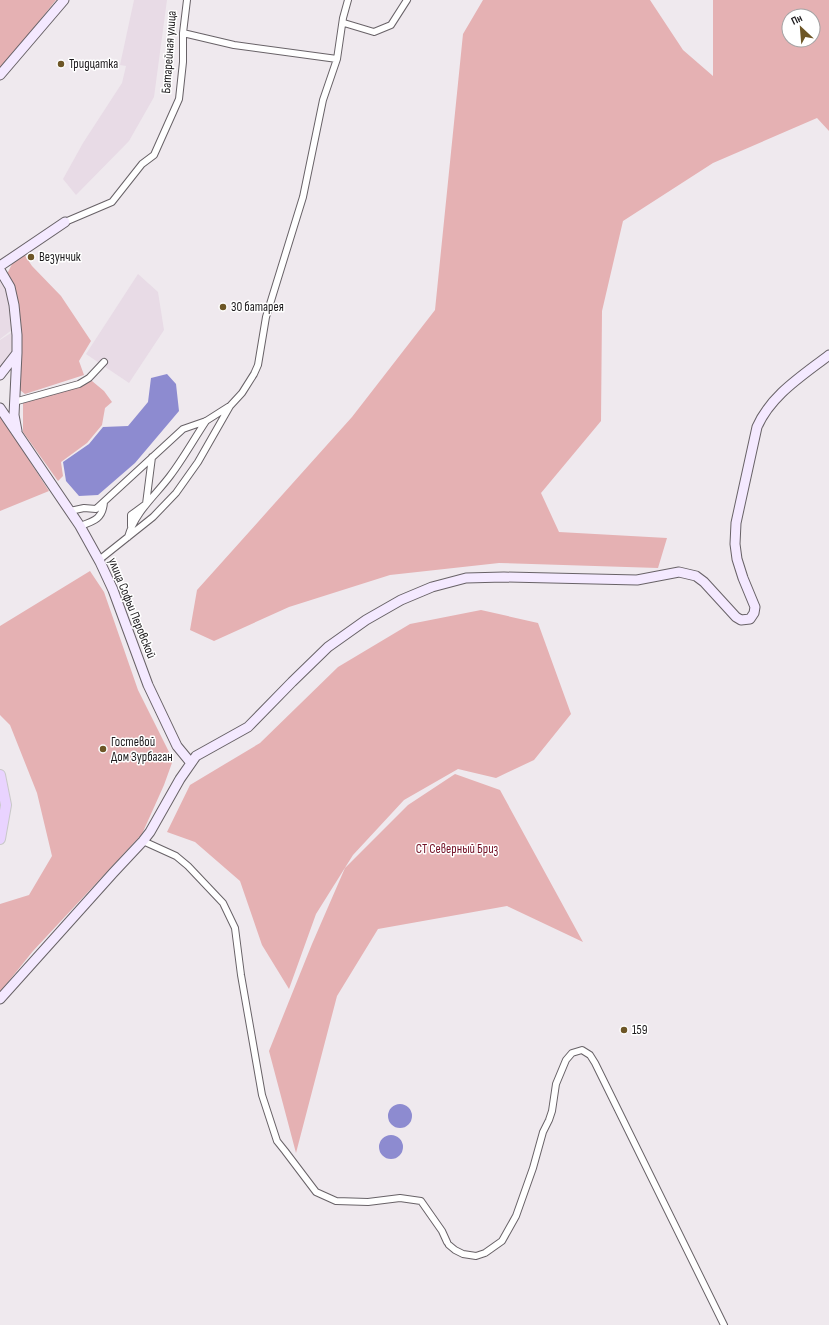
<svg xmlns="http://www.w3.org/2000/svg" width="829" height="1325" font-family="'Sofia Sans Condensed',sans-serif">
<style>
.built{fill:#e8dbe6}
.green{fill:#e5b1b3;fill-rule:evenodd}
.water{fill:#8d8bd0}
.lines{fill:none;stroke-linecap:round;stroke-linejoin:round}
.street-casing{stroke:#686267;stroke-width:8}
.secondary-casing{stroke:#686267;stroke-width:11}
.primary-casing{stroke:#c9c8c9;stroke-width:12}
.street{stroke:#fff;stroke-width:6}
.secondary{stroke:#f4e9ff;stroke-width:9}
.primary{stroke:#e9d3ff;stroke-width:10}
.poi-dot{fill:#6d5626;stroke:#fff;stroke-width:1.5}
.labels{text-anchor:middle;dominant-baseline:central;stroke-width:3;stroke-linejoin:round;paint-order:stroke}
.street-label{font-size:13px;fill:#1c1a1c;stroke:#fff}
.poi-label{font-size:13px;fill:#1c1a1c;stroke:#fff;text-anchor:start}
.park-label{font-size:13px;fill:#731126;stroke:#fff}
</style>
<rect width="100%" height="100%" fill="#efe9ee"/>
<path class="built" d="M 134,0 L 167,0 L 154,97 L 129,141 L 76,195 L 63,179 L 83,143 L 122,83 L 126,66 L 120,65 Z
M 138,274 L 158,292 L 164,330 L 129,383 L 86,354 Z
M 0,279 L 7,288 L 13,329 L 0,339 Z
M 14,331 L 13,351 L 0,368 L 0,340 Z"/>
<path class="green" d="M 0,0 L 56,0 L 0,70 Z
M 483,0 L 650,0 L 683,50 L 713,76 L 713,0 L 829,0 L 829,131 L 817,118 L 713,163 L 623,221 L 602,311 L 601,421 L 541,493 L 559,532 L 667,538 L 658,568 L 499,563 L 390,575 L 289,607 L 214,641 L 190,630 L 197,590 L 352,417 L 435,310 L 463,34 ZM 789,16 L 813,16 L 813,40 L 789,40 Z
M 24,254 L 32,266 L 61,296 L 91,341 L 79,361 L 84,375 L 25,394 L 20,390 C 20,361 25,311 13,285 C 12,281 9,278 7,274 L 14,260 Z
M 92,381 L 104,391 L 112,402 L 105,408 L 102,425 L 87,443 L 61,462 L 63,476 L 58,481 L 23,432 L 23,401 Z
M 0,415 L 49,491 L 0,511 Z
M 90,571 L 104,592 L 138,690 L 173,760 L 164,785 L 142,834 L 33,951 L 0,992 L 0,904 L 29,895 L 52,856 L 37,793 L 10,725 L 0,715 L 0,626 Z
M 481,610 L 538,623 L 571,714 L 534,760 L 496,778 L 458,769 L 404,800 L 353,855 L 316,914 L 289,989 L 262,945 L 240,881 L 195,842 L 167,832 L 190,785 L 260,743 L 338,667 L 410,624 Z
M 455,774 L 500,790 L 583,942 L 507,906 L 378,929 L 337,996 L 296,1153 L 269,1051 L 312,944 L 345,868 L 408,805 Z"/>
<path class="water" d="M 167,374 L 176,384 L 179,411 L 135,463 L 98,495 L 79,496 L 66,481 L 63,462 L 89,444 L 103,427 L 128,426 L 148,402 L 151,378 Z
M388 1116a12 12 0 1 1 24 0a12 12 0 1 1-24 0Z
M379 1147a12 12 0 1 1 24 0a12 12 0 1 1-24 0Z"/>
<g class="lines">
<defs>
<path id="street" d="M 344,23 L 374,32 L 391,25 L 407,0
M 183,33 L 234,45 L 337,59
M 65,222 L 112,202 L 142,164 L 154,155 L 179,99 L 183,62 L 183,33 L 187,0
M 14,402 L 79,384 L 89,378 L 104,362
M 70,511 L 84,508 L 96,509 L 183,429 L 206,421 L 228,407
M 80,526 C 95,521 103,518 104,502
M 131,526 L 131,515 L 146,504 L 152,457
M 128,537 C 135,512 155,496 170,476 C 183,459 194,439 206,421
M 99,560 L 153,517 L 176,493 L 198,462 L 230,406 L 242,393 L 254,374 L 258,365 L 266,317 L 303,197 L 323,100 L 337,59 L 343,18 L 348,0
M 143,841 L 176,856 L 188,866 L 223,903 L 235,928 L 241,975 L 262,1095 L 277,1141 L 285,1151 L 316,1192 L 336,1201 L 368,1202 L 400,1198 L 421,1201 L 442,1231 L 447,1242
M 449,1245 L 455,1250 L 463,1254 L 476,1256 L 485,1253 L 502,1241 L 516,1216 L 533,1168 L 543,1132 L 549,1120 L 552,1111 L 556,1084 L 566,1060 L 572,1053 L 582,1050 L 590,1055 L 595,1063 L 724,1325"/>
<path id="secondary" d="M 0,75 L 64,0
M 0,266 L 65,222
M 0,270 L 10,287 L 14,305 L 17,335 L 17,353 L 0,375
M 0,408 L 80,526 L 100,562 L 113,590 L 148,685 L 177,746 L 191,763
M 17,431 L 14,415 L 17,353
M 0,999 L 113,873 L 143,841 L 150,832 L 180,779 L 196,756 L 248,727 L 292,682 L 328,647 L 366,620 L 401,600 L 432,587 L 466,578 L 504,577 L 637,580 L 679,572 L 696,576 L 704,582 L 736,617 L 741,620 L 750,619 L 754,613 L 755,607 L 743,578 L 737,559 L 735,544 L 736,523 L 741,500 L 757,427 C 771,395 802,376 829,355"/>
<path id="primary" d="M 0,775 L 6,805 L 0,839"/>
</defs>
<use href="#street" class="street-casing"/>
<use href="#secondary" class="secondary-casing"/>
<use href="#primary" class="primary-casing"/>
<use href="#street" class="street"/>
<use href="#secondary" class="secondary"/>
<use href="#primary" class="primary"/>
</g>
<g class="poi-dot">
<circle cx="61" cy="64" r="4"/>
<circle cx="31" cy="257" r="4"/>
<circle cx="223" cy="307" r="4"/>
<circle cx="103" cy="749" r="4"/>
<circle cx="624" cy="1030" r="4"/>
</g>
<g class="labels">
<g class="street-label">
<text transform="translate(169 52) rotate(-86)">Батарейная улица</text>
<text transform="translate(132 608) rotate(68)">улица Софьи Перовской</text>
</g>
<g class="poi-label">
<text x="69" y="64">Тридцатка</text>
<text x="39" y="257">Везунчик</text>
<text x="231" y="307">30 батарея</text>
<text x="111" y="742">Гостевой<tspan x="111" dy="15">Дом Зурбаган</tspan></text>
<text x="632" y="1030">159</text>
</g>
<g class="park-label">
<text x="457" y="849">СТ Северный Бриз</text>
</g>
</g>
<g transform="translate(801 28) rotate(334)"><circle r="19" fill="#ffffff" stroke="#a4a3a4"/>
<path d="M0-3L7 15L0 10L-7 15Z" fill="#6d5626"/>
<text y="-6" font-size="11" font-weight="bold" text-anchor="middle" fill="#1c1a1c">Пн</text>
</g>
</svg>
